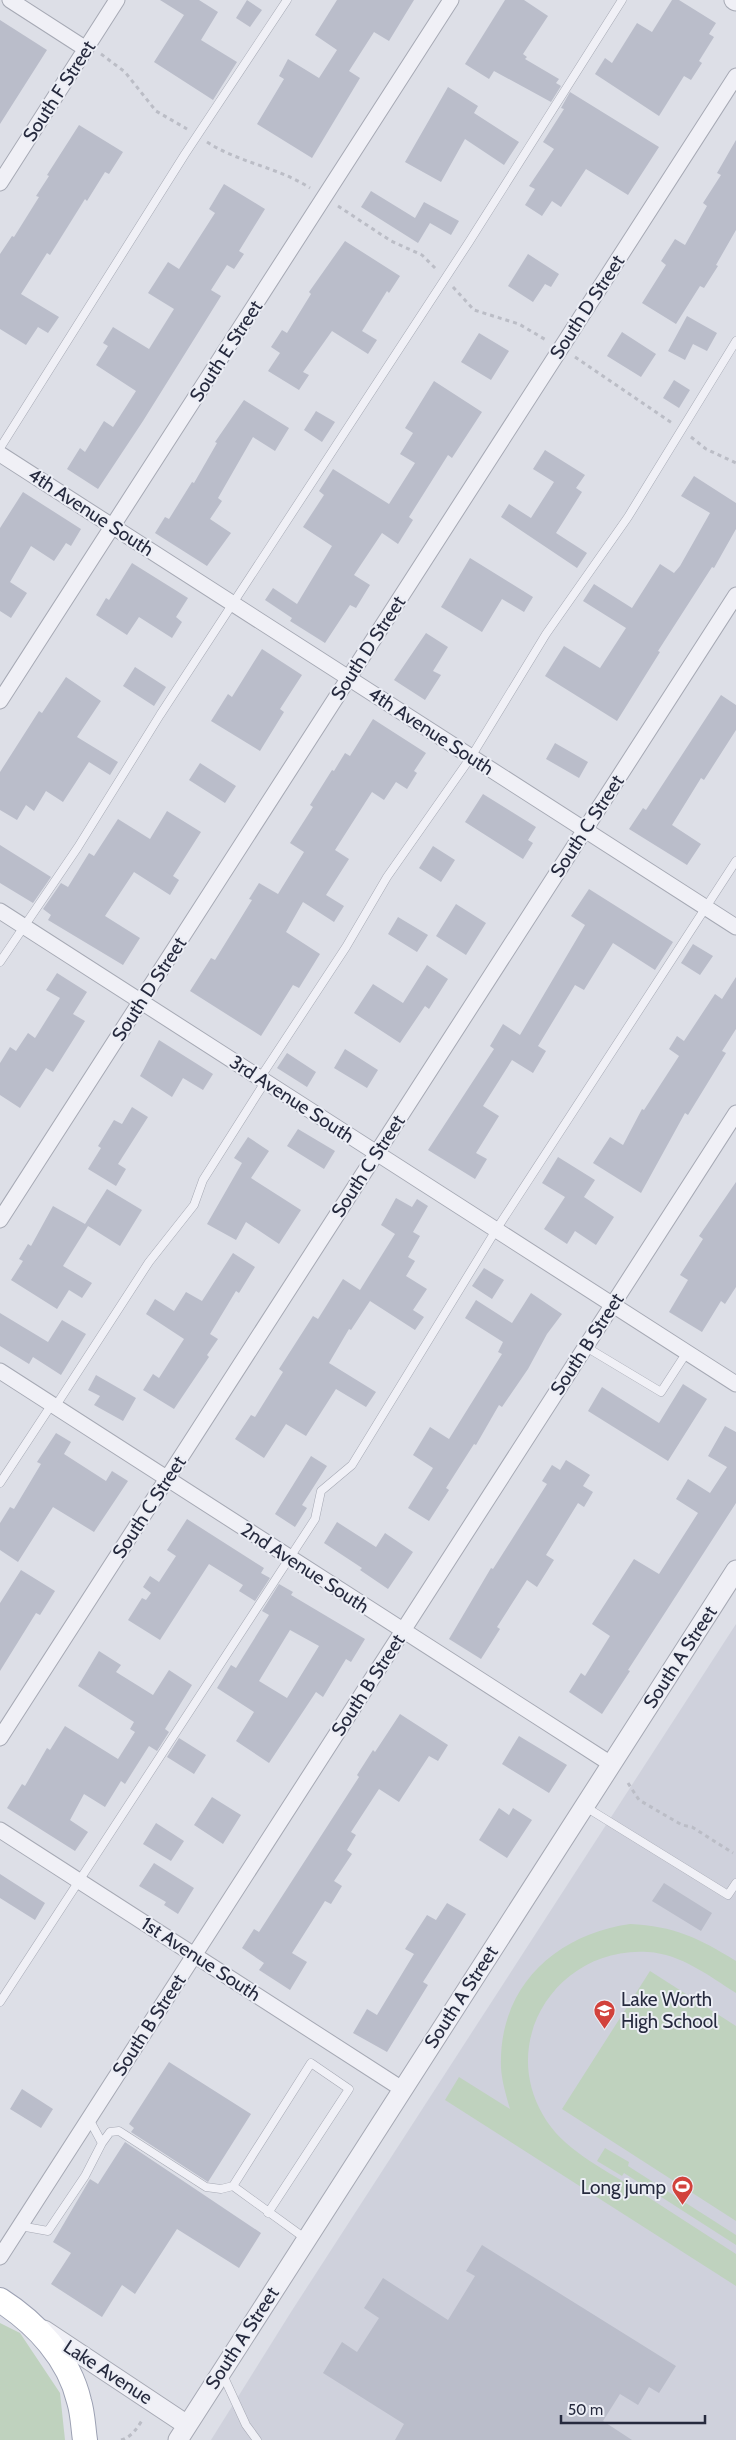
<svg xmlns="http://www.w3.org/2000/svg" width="736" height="2440" font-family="Cabin,sans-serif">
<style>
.built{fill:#cfd1dc}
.green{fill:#bfd2be}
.building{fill:#babdca;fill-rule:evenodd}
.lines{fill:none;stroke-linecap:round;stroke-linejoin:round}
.service-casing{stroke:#a6a9b4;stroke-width:9}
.minor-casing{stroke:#a6a9b4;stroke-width:17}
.tertiary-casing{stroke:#a6a9b4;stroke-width:21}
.primary-casing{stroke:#9ca1b3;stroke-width:26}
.path{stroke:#bbbdc6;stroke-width:3;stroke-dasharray:4 4;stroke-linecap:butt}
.service{stroke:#f0f0f6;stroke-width:8}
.minor{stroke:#f0f0f6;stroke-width:15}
.tertiary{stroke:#f0f0f6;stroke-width:19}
.primary{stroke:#fff;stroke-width:24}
.labels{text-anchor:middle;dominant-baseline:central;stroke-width:4;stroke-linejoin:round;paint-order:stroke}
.street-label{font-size:19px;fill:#262a3e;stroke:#eceef5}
.poi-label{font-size:19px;fill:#262a3e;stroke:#eceef5;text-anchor:start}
</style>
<rect width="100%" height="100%" fill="#dddfe7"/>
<path class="built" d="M 736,1624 L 736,2440 L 211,2440 L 291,2312 Z"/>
<path class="green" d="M 630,1924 C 674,1926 699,1938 736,1961 L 736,1993 C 709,1976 681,1954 648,1952 C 560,1946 498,2038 543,2115 C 562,2149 602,2168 634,2188 C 668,2210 702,2232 736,2254 L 736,2286 L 445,2100 L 459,2077 L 510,2109 C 506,2095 502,2082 501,2068 C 498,1987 555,1935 630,1924 Z
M 650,1971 L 736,2026 L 736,2221 L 562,2109 Z
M 605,2148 L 629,2162 L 628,2166 L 736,2235 L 736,2245 L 624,2173 L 622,2176 L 597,2161 Z
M 0,2323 L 20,2333 L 60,2393 L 65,2440 L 0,2440 Z"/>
<path class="building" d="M 160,0 L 199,0 L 218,12 L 201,40 L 237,62 L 213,100 L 154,62 L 184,15 Z
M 247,0 L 262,10 L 250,27 L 236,18 Z
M 337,0 L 414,0 L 389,41 L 374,32 L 349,71 L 360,78 L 312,158 L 257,124 L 284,79 L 279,76 L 288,59 L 319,78 L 337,50 L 315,35 Z
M 505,0 L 524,0 L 548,16 L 523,54 L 527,57 L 525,59 L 559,79 L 556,83 L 561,86 L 551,102 L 494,71 L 489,79 L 465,64 Z
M 672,0 L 679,0 L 716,23 L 709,34 L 714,37 L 699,61 L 702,63 L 691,80 L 684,76 L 659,116 L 595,74 L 605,58 L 612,63 L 637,23 L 652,32 Z
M 0,20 L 47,50 L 0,124 Z
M 448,87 L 478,106 L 474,113 L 519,142 L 504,165 L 465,139 L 441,182 L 405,162 Z
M 570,92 L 659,147 L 628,195 L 586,169 L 561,207 L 552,201 L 542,216 L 525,205 L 535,189 L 529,186 L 554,149 L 543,142 L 564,109 L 561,108 Z
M 79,125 L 123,152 L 109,174 L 105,172 L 87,201 L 85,199 L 50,255 L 47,253 L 21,294 L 59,317 L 48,333 L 38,327 L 26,345 L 0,329 L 0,254 L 12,236 L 14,237 L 39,197 L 36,196 L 49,176 L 47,175 Z
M 736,140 L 736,230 L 716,265 L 718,266 L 704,288 L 700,286 L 676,324 L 642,303 L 666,265 L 661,261 L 675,239 L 685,245 L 707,206 L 703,203 L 721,175 L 717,173 Z
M 224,184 L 265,209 L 239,251 L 244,254 L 234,269 L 227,265 L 211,290 L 221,296 L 143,421 L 98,489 L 67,469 L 80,448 L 85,452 L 104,421 L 113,427 L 136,391 L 96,365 L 108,346 L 103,343 L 113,327 L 149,349 L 174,309 L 148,293 L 168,262 L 179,269 L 215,213 L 209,209 Z
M 371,191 L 415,218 L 424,202 L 459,221 L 451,235 L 430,223 L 418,243 L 361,207 Z
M 345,241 L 400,276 L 389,293 L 387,291 L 362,331 L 377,340 L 368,354 L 332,331 L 303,372 L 309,375 L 299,390 L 268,371 L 280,353 L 271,347 L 282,330 L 287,333 L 311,294 L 309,292 Z
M 528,254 L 559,274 L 551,287 L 545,284 L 533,302 L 508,286 Z
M 687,316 L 717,333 L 707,351 L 693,344 L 685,360 L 668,351 Z
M 622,332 L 656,354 L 641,377 L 607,356 Z
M 479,333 L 509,351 L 491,380 L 461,362 Z
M 674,380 L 690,390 L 679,408 L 663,398 Z
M 434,381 L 482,412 L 452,458 L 448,455 L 409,517 L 413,520 L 398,544 L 382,533 L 354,575 L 370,585 L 356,608 L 350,605 L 325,643 L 290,621 L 292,618 L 265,600 L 273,588 L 297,604 L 332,546 L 303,527 L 324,495 L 319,491 L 333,469 L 389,504 L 415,463 L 400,454 L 413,433 L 405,428 Z
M 244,400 L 289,428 L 275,451 L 253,437 L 218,498 L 222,501 L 210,519 L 231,533 L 207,566 L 155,533 L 165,517 L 169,519 L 192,482 L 194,483 L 217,443 L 215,442 Z
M 316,411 L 335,422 L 322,442 L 304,430 Z
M 545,450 L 585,475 L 576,488 L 582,492 L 556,533 L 587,553 L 577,568 L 501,517 L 509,504 L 531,518 L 554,482 L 533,469 Z
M 694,476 L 736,503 L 736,529 L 714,568 L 712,567 L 658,651 L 660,652 L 617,721 L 545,676 L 564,646 L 600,668 L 626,628 L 583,601 L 594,584 L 632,608 L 660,564 L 674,573 L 680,566 L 710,513 L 681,496 Z
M 23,492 L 81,529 L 71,546 L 66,543 L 54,561 L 31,546 L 10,582 L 27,593 L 11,618 L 0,611 L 0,528 Z
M 470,558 L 533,597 L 524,612 L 502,599 L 482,632 L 441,607 Z
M 132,563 L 188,598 L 176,617 L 182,622 L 172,638 L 139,617 L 127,635 L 96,615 L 106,598 L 109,600 Z
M 426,633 L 448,647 L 433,671 L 441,675 L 425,700 L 394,680 Z
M 262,649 L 302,675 L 280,709 L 284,712 L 260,751 L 211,721 L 228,694 L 232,697 Z
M 135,667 L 166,687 L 154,706 L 123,686 Z
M 66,677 L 101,701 L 77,737 L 118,762 L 110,775 L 89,762 L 63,802 L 46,791 L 34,811 L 26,805 L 17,820 L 0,810 L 0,772 L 39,711 L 42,713 Z
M 721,695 L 736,705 L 736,730 L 704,780 L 701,778 L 672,825 L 701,844 L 687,865 L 629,829 L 643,808 L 646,810 Z
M 373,719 L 426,753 L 414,771 L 417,773 L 407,789 L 396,782 L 384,800 L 372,792 L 335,850 L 349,859 L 326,895 L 344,906 L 334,922 L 303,902 L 286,932 L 320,954 L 299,988 L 293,985 L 261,1036 L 190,991 L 211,958 L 215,960 L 252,900 L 249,899 L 259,883 L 278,894 L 304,852 L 290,843 L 313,807 L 310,805 L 332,770 L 334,771 L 345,753 L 350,756 Z
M 555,743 L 588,762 L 579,778 L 546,759 Z
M 200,763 L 236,786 L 225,803 L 189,780 Z
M 483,794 L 536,827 L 528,840 L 533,843 L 523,859 L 465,822 Z
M 167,811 L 201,832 L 173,876 L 179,880 L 170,895 L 134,872 L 105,916 L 140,938 L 123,965 L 48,920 L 51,915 L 43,909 L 61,883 L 68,887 L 89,853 L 94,856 L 118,819 L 150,839 Z
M 0,845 L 51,877 L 33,903 L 0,883 Z
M 433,846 L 455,860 L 441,882 L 419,868 Z
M 589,889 L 673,942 L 655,970 L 613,943 L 584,990 L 575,985 L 538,1046 L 546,1051 L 533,1073 L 512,1060 L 483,1106 L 499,1116 L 476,1153 L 487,1159 L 475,1179 L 428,1150 L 494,1049 L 490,1046 L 503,1024 L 520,1035 L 585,925 L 571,916 Z
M 456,904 L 486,923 L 466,955 L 436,936 Z
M 398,917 L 428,935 L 417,952 L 388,934 Z
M 693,944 L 713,956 L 700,975 L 681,963 Z
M 427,965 L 448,979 L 429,1009 L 425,1006 L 400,1043 L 354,1013 L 373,984 L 403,1003 Z
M 57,973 L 87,992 L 73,1014 L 85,1021 L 53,1072 L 46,1068 L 20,1108 L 0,1095 L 0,1063 L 10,1047 L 16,1051 L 28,1033 L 35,1038 L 60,998 L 46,990 Z
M 736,977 L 736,1029 L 722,1051 L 726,1053 L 688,1115 L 685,1113 L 641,1193 L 593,1163 L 610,1137 L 623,1145 L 642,1109 L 644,1110 L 679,1056 L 669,1049 L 677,1036 L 684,1041 L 715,994 L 722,999 Z
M 159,1040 L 213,1074 L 203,1090 L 183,1078 L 172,1097 L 140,1076 Z
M 345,1049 L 378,1070 L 367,1088 L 334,1068 Z
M 287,1053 L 316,1072 L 307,1087 L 277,1068 Z
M 132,1107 L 148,1117 L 118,1164 L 126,1169 L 116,1186 L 88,1169 L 101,1148 L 98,1146 L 114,1120 L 122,1124 Z
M 298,1129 L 335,1151 L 324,1169 L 287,1146 Z
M 248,1137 L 269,1151 L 251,1178 L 301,1210 L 279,1244 L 246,1222 L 236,1240 L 207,1224 L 242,1163 L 234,1158 Z
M 558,1157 L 595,1180 L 584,1197 L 614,1217 L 596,1245 L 575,1231 L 567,1244 L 544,1229 L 565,1197 L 542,1183 Z
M 736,1182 L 736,1287 L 725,1304 L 721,1301 L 702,1332 L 669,1312 L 688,1280 L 680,1275 L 703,1239 L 699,1236 Z
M 107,1189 L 142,1210 L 120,1246 L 88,1226 L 63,1266 L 92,1283 L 82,1298 L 69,1290 L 57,1309 L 11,1280 L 23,1261 L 19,1259 L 28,1244 L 31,1246 L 53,1206 L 85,1224 Z
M 396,1198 L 412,1207 L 417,1199 L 428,1206 L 413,1232 L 420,1236 L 408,1257 L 415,1261 L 406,1276 L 427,1289 L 413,1310 L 424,1317 L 415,1330 L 370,1301 L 351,1330 L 349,1329 L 329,1363 L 376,1392 L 366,1407 L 336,1389 L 306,1436 L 286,1424 L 264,1458 L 235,1439 L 251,1415 L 255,1417 L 283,1372 L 279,1369 L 313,1316 L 318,1319 L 343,1279 L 360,1290 L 395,1234 L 381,1225 Z
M 233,1253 L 255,1267 L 239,1293 L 236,1291 L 210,1334 L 218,1339 L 207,1355 L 209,1357 L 174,1409 L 143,1390 L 153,1374 L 159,1378 L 184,1339 L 146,1314 L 155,1299 L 174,1311 L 186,1292 L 202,1301 Z
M 484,1268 L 504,1280 L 492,1299 L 472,1286 Z
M 531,1293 L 562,1314 L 547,1334 L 528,1369 L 502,1407 L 499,1405 L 476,1445 L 474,1444 L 446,1488 L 449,1490 L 429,1521 L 408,1508 L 433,1468 L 413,1455 L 430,1427 L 449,1439 L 502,1354 L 498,1352 L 503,1342 L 465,1318 L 476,1300 L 512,1323 Z
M 0,1313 L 48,1342 L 62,1320 L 86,1334 L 61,1375 L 33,1357 L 29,1364 L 0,1346 Z
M 96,1375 L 136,1398 L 123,1421 L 94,1405 L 100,1396 L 88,1390 Z
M 683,1384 L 707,1399 L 668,1461 L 588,1411 L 602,1387 L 659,1423 Z
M 725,1426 L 736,1432 L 736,1503 L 628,1670 L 630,1671 L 602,1714 L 569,1692 L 581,1673 L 585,1676 L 610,1636 L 592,1624 L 634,1559 L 659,1574 L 698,1513 L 676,1499 L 688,1479 L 710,1493 L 727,1467 L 708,1456 Z
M 56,1433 L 71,1442 L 64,1454 L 106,1481 L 112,1471 L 128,1481 L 94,1532 L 53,1507 L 18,1562 L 0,1550 L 0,1523 L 10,1507 L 14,1509 L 41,1464 L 37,1462 Z
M 311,1456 L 327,1466 L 302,1505 L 307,1508 L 295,1527 L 275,1514 Z
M 566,1460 L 590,1475 L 583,1486 L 593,1492 L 584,1507 L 578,1503 L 546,1555 L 554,1560 L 537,1587 L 527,1580 L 497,1627 L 500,1629 L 481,1659 L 449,1639 L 491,1568 L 493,1569 L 547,1484 L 542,1481 L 552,1465 L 560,1470 Z
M 187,1519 L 264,1568 L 261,1573 L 270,1578 L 255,1601 L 239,1591 L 243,1585 L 209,1564 L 160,1640 L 128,1620 L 142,1598 L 146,1600 L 151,1593 L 143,1587 L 150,1576 L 159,1582 L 176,1556 L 167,1550 Z
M 337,1522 L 376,1547 L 385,1533 L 413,1552 L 388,1589 L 360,1570 L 362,1568 L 324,1543 Z
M 21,1570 L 55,1591 L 40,1615 L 36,1613 L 0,1671 L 0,1603 Z
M 279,1584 L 293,1592 L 291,1595 L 365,1639 L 351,1662 L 346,1659 L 323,1697 L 316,1692 L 269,1763 L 236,1741 L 254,1712 L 217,1688 L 231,1665 L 236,1668 L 269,1615 L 262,1611 ZM 290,1630 L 319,1646 L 287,1698 L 259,1681 Z
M 99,1651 L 121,1665 L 116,1672 L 153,1695 L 169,1670 L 192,1685 L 165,1729 L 169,1732 L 157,1751 L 149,1746 L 125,1784 L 121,1781 L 105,1807 L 84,1794 L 70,1820 L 88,1832 L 75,1851 L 7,1808 L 22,1784 L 25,1786 L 47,1748 L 50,1750 L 65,1726 L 118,1759 L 135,1732 L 130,1729 L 134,1722 L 78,1686 Z
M 400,1714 L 448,1745 L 438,1761 L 429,1756 L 399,1802 L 379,1789 L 351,1832 L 356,1835 L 347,1850 L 352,1854 L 334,1881 L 342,1886 L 331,1904 L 325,1901 L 292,1953 L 307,1962 L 290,1990 L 259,1970 L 264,1963 L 242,1948 L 254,1929 L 259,1932 L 359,1777 L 357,1775 L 373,1750 L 375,1752 Z
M 519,1736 L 567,1765 L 549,1793 L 502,1764 Z
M 179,1738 L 206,1755 L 194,1774 L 167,1757 Z
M 212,1797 L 241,1815 L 223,1844 L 194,1825 Z
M 499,1808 L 509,1815 L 513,1808 L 532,1820 L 507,1858 L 479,1840 Z
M 156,1823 L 184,1841 L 171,1861 L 143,1844 Z
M 154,1863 L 194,1888 L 178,1914 L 164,1905 L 166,1902 L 139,1886 Z
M 0,1874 L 45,1903 L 35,1920 L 0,1898 Z
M 664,1883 L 712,1913 L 701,1931 L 652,1901 Z
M 447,1903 L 466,1914 L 423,1982 L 428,1985 L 387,2052 L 353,2033 L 367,2009 L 377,2015 L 414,1954 L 405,1949 L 427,1915 L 436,1920 Z
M 169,2062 L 251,2114 L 208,2182 L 131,2132 L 134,2128 L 129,2124 Z
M 22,2089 L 53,2109 L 41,2128 L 10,2109 Z
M 125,2142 L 261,2233 L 239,2268 L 177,2229 L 135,2294 L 122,2285 L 102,2317 L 51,2284 L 71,2253 L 53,2242 L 90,2179 L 98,2184 Z
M 482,2245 L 676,2366 L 659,2393 L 649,2387 L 638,2405 L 620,2394 L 603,2421 L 632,2440 L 395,2440 L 404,2424 L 323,2373 L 342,2342 L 357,2352 L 379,2318 L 364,2308 L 383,2278 L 448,2320 L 475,2276 L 466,2271 Z"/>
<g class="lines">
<defs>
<path id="service" d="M 0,448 L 185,154 L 287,0
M 0,962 L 78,847 L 160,715 L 469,242 L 622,0
M 260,1078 L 346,947 L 387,877 L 471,757 L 546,634 L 628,517 L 736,341
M 586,1347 L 661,1392 L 687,1352
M 55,1407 L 149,1262 L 194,1205 L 203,1180 L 265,1082
M 0,1483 L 52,1404
M 584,1806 L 728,1895 L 736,1883
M 0,2002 L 315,1519 L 321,1491 L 352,1465 L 496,1230 L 736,861
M 102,2143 L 110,2132 L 119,2131 L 206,2187 L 221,2189 L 233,2186
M 268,2213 L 349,2089 L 311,2063 L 233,2186 L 306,2239
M 20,2226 L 48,2231 L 85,2176 L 102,2143 L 89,2119
M 222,2373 L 246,2425 L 257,2440"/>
<path id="minor" d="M 10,0 L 86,49
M 0,183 L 117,0
M 0,454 L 736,927
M 0,701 L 451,0
M 0,911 L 736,1384
M 0,1220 L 736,76
M 0,1371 L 611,1764
M 0,1738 L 736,595
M 0,1830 L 402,2089
M 0,2257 L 736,1113"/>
<path id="tertiary" d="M 734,0 L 736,1
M 44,2330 L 187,2425
M 178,2440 L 736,1570"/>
<path id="primary" d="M 0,2300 C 36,2323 69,2358 79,2401 C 83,2414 83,2427 85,2440"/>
</defs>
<use href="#service" class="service-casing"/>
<use href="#minor" class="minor-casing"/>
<use href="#tertiary" class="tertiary-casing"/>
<use href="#primary" class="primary-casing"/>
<path class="path" d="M 101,54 L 125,72 L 156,111 L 187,129
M 207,142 C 239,163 278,167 310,188
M 338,206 L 391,241 L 422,255 L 437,270
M 453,287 L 474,310 L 519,324 L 546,340
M 575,357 L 672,423
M 691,437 L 706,449 L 736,463
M 628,1783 L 639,1800 L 682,1825 L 692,1827 L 733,1853
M 121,2440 C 132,2437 137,2428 143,2419"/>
<use href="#service" class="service"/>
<use href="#minor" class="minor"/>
<use href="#tertiary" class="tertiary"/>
<use href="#primary" class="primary"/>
</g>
<defs>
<symbol id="school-pin" viewBox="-11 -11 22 30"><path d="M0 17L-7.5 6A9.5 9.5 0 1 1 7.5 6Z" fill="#d2423c" stroke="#eceef5"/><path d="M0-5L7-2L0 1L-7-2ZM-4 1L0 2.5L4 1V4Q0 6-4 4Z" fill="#fff"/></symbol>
<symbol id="stadium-pin" viewBox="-11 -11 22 30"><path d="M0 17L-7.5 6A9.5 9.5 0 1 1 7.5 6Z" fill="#d2423c" stroke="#eceef5"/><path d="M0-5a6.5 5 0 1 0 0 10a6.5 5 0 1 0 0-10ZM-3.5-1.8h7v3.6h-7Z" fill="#fff"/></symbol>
</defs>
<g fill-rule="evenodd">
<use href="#school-pin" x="592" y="1998" width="25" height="34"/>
<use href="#stadium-pin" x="670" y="2174" width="25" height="34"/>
</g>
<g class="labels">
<g class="street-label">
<text transform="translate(59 91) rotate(-57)">South F Street</text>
<text transform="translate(587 307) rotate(-57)">South D Street</text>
<text transform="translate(226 351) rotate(-57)">South E Street</text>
<text transform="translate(91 512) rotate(33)">4th Avenue South</text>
<text transform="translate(368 648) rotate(-57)">South D Street</text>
<text transform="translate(431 731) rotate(33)">4th Avenue South</text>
<text transform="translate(587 826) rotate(-57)">South C Street</text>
<text transform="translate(149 989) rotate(-57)">South D Street</text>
<text transform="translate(292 1099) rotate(33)">3rd Avenue South</text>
<text transform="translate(368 1166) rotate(-57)">South C Street</text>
<text transform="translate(587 1344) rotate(-57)">South B Street</text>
<text transform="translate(149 1507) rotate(-57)">South C Street</text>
<text transform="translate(305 1568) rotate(33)">2nd Avenue South</text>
<text transform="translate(680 1657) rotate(-57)">South A Street</text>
<text transform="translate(368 1685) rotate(-57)">South B Street</text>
<text transform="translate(201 1959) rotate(33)">1st Avenue South</text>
<text transform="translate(461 1997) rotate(-57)">South A Street</text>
<text transform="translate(149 2025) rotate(-57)">South B Street</text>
<text transform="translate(242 2338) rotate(-57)">South A Street</text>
<text transform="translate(108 2372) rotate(33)">Lake Avenue</text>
</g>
<g class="poi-label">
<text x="621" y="1999">Lake Worth<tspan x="621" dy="22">High School</tspan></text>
<text x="666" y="2187" text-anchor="end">Long jump</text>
</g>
</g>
<path d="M561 2415v8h144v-8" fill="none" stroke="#262a3e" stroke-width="2.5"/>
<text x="568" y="2415" font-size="15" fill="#262a3e" stroke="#eceef5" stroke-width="4" paint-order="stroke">50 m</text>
</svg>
